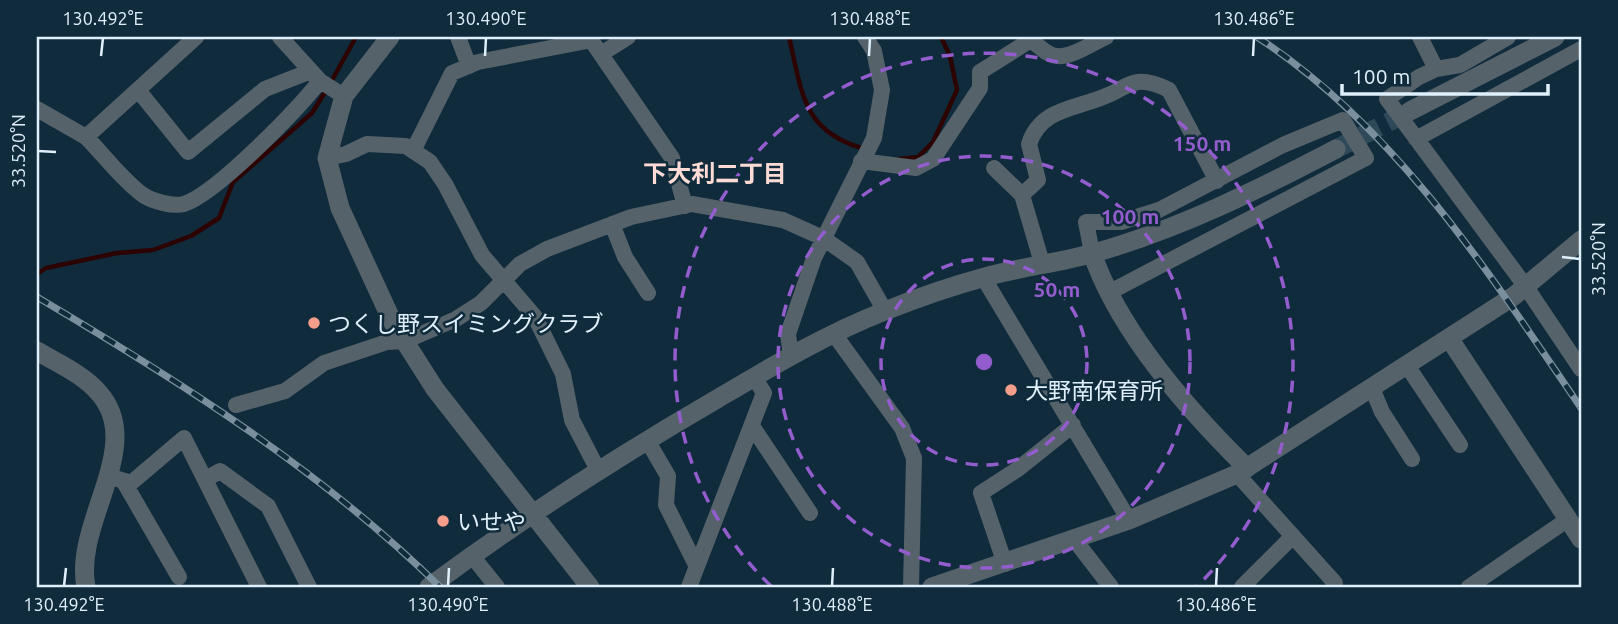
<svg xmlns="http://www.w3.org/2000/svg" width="1618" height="624" font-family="Ubuntu,'Noto Sans JP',sans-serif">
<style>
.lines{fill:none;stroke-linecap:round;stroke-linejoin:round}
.stream{stroke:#2c0300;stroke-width:4.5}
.tertiary-tunnel{stroke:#2e4959;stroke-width:19;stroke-dasharray:19 10;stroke-linecap:butt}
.minor{stroke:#55626a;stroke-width:16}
.tertiary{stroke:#55626a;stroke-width:19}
.rail-casing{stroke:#798f9d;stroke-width:7}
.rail{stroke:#0f2b3c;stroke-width:4.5;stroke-dasharray:13;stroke-linecap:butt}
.ticks{fill:none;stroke:#dff0fb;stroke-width:2.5}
.ring{fill:none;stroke:#945dce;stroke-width:3.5;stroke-dasharray:12 9}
.poi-dot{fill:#f49d8b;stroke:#0f2b3c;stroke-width:2.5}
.labels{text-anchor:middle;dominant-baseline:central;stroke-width:5;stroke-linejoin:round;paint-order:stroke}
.poi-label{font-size:23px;fill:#dff0fb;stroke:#0f2b3c;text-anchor:start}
.neighbourhood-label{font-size:24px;font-weight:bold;fill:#fedbd4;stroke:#0f2b3c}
.centre{fill:#945dce;stroke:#0f2b3c;stroke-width:3.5}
.ring-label{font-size:21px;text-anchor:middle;font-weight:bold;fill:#945dce;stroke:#0f2b3c;stroke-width:5;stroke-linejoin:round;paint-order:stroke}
.neatline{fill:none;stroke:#dff0fb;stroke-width:2.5}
.ticks-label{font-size:18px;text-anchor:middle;fill:#dff0fb}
</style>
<rect width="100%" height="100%" fill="#0f2b3c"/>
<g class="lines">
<path class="stream" d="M 789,37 C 802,92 802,132 865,149
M 331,82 L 356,37
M 899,159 L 918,157 L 933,142 L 957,90 L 950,56 L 941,37
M 37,274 L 46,268 L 117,253 L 153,250 L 191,236 L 219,218 L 233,182 L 312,113 L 327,89"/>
<path class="tertiary-tunnel" d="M 1336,149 L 1410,111"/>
<path class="minor" d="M 280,37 L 320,81 L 344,96
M 458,37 L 469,66
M 589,37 L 672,158 L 685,206
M 1420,37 L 1436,69
M 1508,37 L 1460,65 L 1436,69 L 1419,77 L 1387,99 L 1526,287 L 1581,369
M 601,54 L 628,37
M 138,90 L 188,152 L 265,89 L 311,71
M 37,109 L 86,137 L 196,37
M 86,137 C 104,155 122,180 143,195 C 152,201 173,207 184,204 C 217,193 297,110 320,81
M 1416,139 L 1581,49
M 413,151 L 452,73 L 478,62 L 592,40
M 327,158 L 346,154 L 367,144 L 406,146 L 430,162 L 445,184 L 482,255 L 535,317 L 563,374 L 572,420 L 598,470
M 861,161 L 916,168 L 933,159 L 980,88 L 980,72 L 1029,41 C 1038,43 1040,49 1048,53 C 1064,64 1090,44 1106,37
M 994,168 L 1022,195 L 1042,263
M 1022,195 L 1038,180 L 1029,144 C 1041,107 1078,109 1108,95 C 1119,91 1125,84 1138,82 C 1149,81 1159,85 1169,90 L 1217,181
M 612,224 L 625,257 L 648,293
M 1092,253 L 1086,222 L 1121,222 L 1159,210 L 1283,145 L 1343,120 L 1366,158 L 1108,293
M 983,277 L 1129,520
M 834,334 L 902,428 L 914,458 L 911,587
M 791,356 L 788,334 L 814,258 L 874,138 L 882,90 L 874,51 L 865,37
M 1406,364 L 1460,445
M 1372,388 L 1382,412 L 1412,459
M 236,405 L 285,391 L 324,363 L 387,342 L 405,341 L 456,319 L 481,303 L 520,264 L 547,249 L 631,217 L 692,204 L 783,220 L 823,238 L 857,262 L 885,311
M 752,426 L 810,513
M 647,440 L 668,476 L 666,505 L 696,565
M 1237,474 L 1335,583
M 108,476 L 131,483 L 184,438 L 259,587
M 206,479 L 220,471 L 268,506 L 309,587
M 124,482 L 179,577
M 1074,539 L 1111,587
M 472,556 L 497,587
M 1005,564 L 981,493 L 1018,469 L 1073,425
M 689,587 L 764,393 L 754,377
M 1242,587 L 1293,536
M 1469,587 L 1567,520"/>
<path class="tertiary" d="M 390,37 L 344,96 L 327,158 L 340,208 L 393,323 L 435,389 L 590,587
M 1410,111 L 1555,37
M 1092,253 C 1119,332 1188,410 1247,468
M 1449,338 L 1581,539
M 37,351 C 57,363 83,374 99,393 C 146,446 73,523 86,587
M 429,587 C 522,518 617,457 717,399 C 771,367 826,334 885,311 C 917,298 952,286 985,277 C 1021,267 1058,263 1094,253 C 1179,229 1258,190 1336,149
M 932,587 L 1129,520 L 1237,474 L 1514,296 L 1581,240"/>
<defs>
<path id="rail" d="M 1257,37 C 1397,128 1489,273 1581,408
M 37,297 C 179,381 321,470 440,587"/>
</defs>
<use href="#rail" class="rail-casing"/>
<use href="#rail" class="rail"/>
</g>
<path class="ticks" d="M 101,56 L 103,38M 485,56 L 486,38M 869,56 L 870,38M 1253,56 L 1254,38M 38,151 L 56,152M 1562,257 L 1580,259M 64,586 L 66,568M 448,586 L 449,568M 832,586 L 833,568M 1216,586 L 1217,568"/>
<g class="ring">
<circle cx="984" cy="362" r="103"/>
<circle cx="984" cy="362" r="206"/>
<path d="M771 586A309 309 0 1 1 1197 586"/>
</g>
<g class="poi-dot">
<circle cx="314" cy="323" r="7"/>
<circle cx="1011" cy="390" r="7"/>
<circle cx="443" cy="521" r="7"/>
</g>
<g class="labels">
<g class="poi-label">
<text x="328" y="323">つくし野スイミングクラブ</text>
<text x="1025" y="390">大野南保育所</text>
<text x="457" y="521">いせや</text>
</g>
<g class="neighbourhood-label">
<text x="715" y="173">下大利二丁目</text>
</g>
</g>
<circle cx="984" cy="362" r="10" class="centre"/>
<g class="ring-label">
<text x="1202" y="151">150 m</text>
<text x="1130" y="224">100 m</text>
<text x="1057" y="297">50 m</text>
</g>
<rect width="1618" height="624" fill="none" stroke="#0f2b3c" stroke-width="77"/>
<path d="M1342 84v10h206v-10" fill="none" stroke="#dff0fb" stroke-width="3.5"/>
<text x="1352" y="84" font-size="21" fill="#dff0fb" stroke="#0f2b3c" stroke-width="5" paint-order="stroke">100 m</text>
<rect x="38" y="38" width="1542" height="548" class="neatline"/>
<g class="ticks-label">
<text x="103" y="25">130.492°E</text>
<text x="486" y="25">130.490°E</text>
<text x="870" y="25">130.488°E</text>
<text x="1254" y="25">130.486°E</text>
<text transform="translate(19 151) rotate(-90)" y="6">33.520°N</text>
<text transform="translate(1599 259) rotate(-90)" y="6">33.520°N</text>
<text x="64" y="611">130.492°E</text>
<text x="448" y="611">130.490°E</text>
<text x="832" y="611">130.488°E</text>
<text x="1216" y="611">130.486°E</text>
</g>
</svg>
